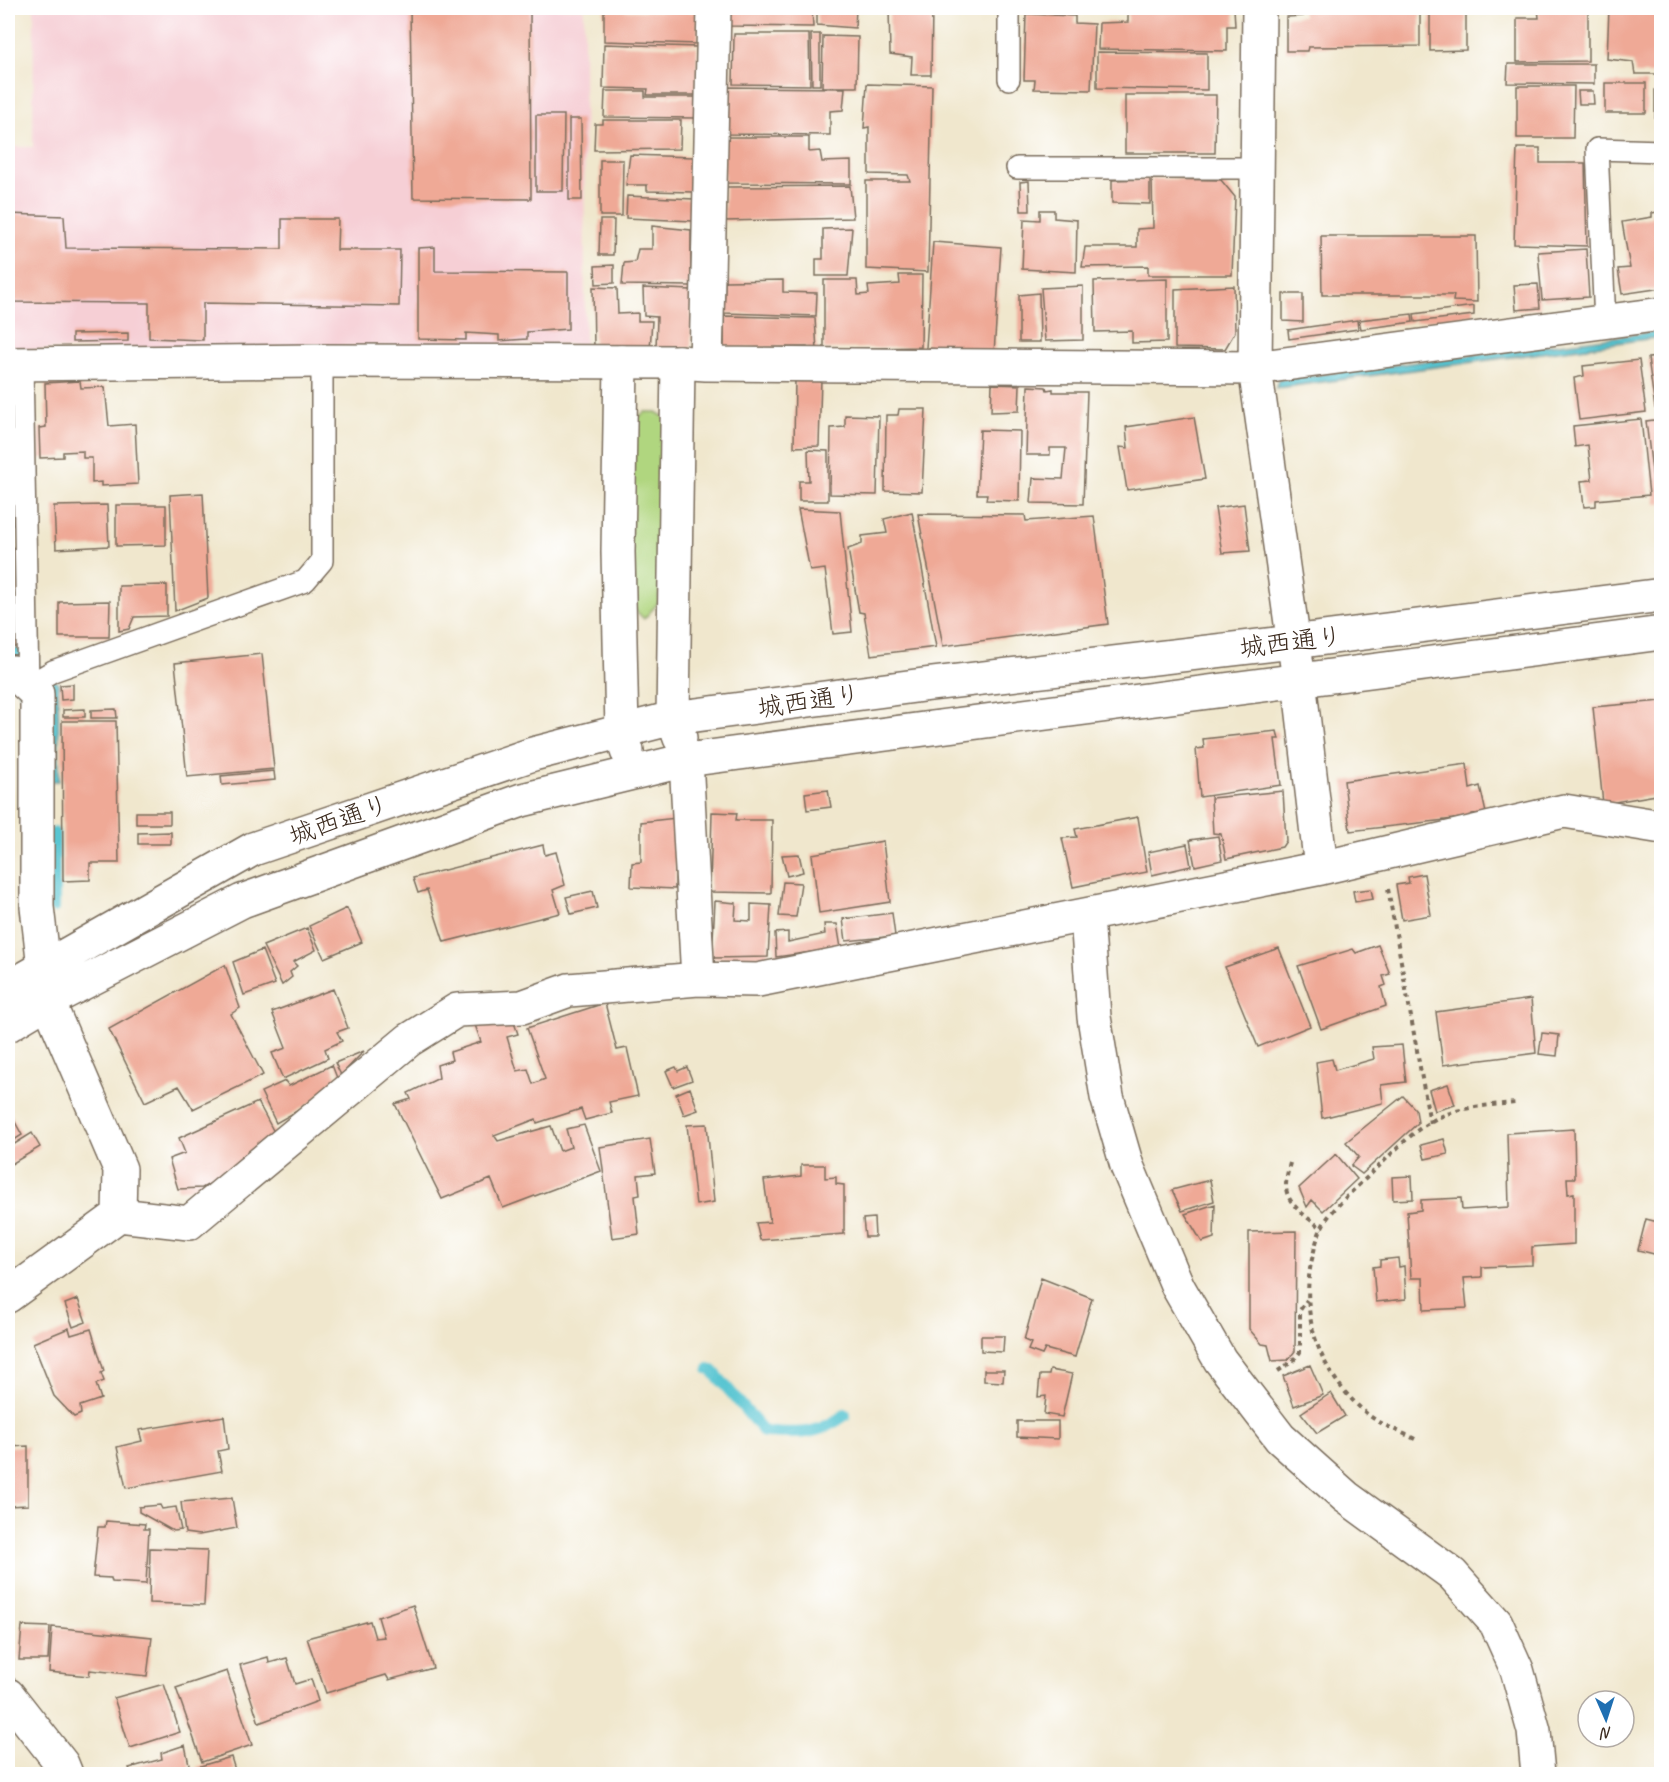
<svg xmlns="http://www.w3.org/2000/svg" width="1669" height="1782" font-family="Caveat,'Klee One',sans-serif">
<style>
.built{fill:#f6cfd5}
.green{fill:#b0d67f;stroke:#76804e;stroke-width:1.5}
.water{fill:#58c5d1;stroke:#4a7878;stroke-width:1.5}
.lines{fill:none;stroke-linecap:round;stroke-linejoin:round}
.stream{stroke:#58c5d1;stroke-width:12}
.building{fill:#efa996}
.service-casing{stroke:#7a6c5b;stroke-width:24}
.minor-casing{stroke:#7a6c5b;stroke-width:36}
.tertiary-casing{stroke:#7a6c5b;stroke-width:36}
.path{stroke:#7a6c5b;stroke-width:4;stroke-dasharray:4.5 4.5;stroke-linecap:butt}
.service{stroke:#fff;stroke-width:21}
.minor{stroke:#fff;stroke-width:33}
.tertiary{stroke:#fff;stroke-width:33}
.labels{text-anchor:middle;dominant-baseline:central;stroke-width:4.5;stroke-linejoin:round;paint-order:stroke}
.street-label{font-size:26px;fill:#3b2a1e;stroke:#fff}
</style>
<rect width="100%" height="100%" fill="#fff"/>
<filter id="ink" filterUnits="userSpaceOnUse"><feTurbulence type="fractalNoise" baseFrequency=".0167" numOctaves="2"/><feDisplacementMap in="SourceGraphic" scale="12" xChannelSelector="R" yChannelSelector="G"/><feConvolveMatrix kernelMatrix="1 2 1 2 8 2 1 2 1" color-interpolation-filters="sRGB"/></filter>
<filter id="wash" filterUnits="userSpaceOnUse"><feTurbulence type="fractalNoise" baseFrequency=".008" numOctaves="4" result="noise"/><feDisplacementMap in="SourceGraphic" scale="24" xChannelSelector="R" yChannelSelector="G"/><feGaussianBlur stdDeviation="1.35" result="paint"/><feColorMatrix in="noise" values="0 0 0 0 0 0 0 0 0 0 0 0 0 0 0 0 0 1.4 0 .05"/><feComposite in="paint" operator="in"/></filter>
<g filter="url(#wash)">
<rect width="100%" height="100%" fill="#f0e7cd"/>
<path class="built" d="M 34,8 L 584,8 L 585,344 L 8,350 L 8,147 L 33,147 Z"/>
<path class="green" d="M 645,412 L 656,412 L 668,419 L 659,602 L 644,619 L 628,603 L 634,420 Z"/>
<path class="water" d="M 1661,331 L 1661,337 L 1276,388 L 1278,380 Z
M 8,649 L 20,649 L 58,683 L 59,781 L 49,781 L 8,659 Z"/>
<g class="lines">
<path class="stream" d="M 54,907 L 54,833
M 709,1369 L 713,1371 L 764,1432 C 800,1433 814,1437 845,1415"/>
</g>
<g id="blocks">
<path class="building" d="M 410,8 L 530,8 L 531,199 L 413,198 Z
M 730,8 L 812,8 L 813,27 L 730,26 Z
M 817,8 L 856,8 L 855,28 L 817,25 Z
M 889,8 L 932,8 L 931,75 L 911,75 L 912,57 L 890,54 Z
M 1064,8 L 1098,8 L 1098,10 L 1064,9 Z
M 1128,8 L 1234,8 L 1235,26 L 1227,26 L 1227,51 L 1098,49 L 1099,23 L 1128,22 Z
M 1302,8 L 1420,8 L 1420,46 L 1308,47 L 1307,51 L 1286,51 L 1286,17 L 1303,16 Z
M 1538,8 L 1588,8 L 1588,61 L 1517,62 L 1517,18 L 1539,18 Z
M 1609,8 L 1662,9 L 1661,74 L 1635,74 L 1633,62 L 1607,59 Z
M 604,10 L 698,12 L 698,44 L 604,41 Z
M 1466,10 L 1466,50 L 1430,51 L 1430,11 Z
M 1026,14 L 1075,16 L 1075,23 L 1094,24 L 1091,90 L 1034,89 L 1035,80 L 1024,80 Z
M 734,34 L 809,34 L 810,85 L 733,84 Z
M 811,34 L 820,34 L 820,85 L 812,85 Z
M 823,36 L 858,37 L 857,87 L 822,87 Z
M 604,44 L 697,47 L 697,95 L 647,95 L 648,89 L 603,88 Z
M 1097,52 L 1207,53 L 1207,90 L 1097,88 Z
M 1508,64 L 1594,64 L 1594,84 L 1507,83 Z
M 1605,83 L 1646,83 L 1646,113 L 1605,113 Z
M 867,84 L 932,86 L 928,272 L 866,269 L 866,181 L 910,181 L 908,175 L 869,174 L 869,127 L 864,128 Z
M 1517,86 L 1574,86 L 1573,138 L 1517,138 Z
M 724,87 L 845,88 L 843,110 L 830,111 L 830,135 L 724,134 Z
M 1655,90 L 1662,90 L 1662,137 L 1655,137 Z
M 605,91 L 645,91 L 645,97 L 697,97 L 698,118 L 604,117 Z
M 1578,91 L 1593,91 L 1594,104 L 1579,104 Z
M 1125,95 L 1216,95 L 1215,153 L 1125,153 Z
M 536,115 L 564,115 L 563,191 L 536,191 Z
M 569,119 L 581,119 L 582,200 L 569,200 Z
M 603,120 L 681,120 L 680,149 L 594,150 L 595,124 L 603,124 Z
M 724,137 L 809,137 L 809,152 L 820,151 L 822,162 L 851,161 L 851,184 L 724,183 Z
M 1517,148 L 1540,148 L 1540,163 L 1585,163 L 1587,246 L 1514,244 Z
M 630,155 L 694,157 L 694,192 L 647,191 L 647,185 L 626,185 Z
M 600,160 L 623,160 L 622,216 L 600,216 Z
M 1150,179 L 1150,204 L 1112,203 L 1112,180 Z
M 1152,179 L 1221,180 L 1235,197 L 1232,275 L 1148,275 L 1148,266 L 1082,267 L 1085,247 L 1137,247 L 1137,229 L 1153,228 Z
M 1029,181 L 1030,211 L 1021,211 L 1020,182 Z
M 850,186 L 853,218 L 724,221 L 725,187 Z
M 627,196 L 694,199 L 693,221 L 626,218 Z
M 1040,210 L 1054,210 L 1054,218 L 1077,220 L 1076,272 L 1022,269 L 1024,219 L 1040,220 Z
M 1662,211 L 1662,288 L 1622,294 L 1618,269 L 1630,268 L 1622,222 L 1652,217 L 1652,213 Z
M 8,214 L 64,216 L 66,248 L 282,249 L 282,219 L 338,219 L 337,250 L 400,250 L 399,306 L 203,303 L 203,340 L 149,338 L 149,303 L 8,302 Z
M 600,220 L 614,220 L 613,255 L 599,255 Z
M 652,226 L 691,230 L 691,286 L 622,285 L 624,263 L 635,262 L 638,249 L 652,249 Z
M 852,228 L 848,276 L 816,276 L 816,259 L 823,259 L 823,229 Z
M 1321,236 L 1476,236 L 1477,302 L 1453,301 L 1454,295 L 1322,295 Z
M 933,242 L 1001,247 L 994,353 L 926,348 Z
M 435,247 L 435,271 L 568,272 L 568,329 L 527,332 L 527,339 L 499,341 L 499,335 L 466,333 L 466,340 L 418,339 L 418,248 Z
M 1586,249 L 1589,297 L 1542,300 L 1538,252 Z
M 614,265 L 614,283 L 596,284 L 595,266 Z
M 899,275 L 922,275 L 921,347 L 824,349 L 824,280 L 857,280 L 858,295 L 869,294 L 868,286 L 900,284 Z
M 1167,279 L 1167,342 L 1132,343 L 1132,331 L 1095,332 L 1094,281 Z
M 783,280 L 783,292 L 817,293 L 816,316 L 724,313 L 725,281 Z
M 1538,284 L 1540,308 L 1516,310 L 1514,285 Z
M 1083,286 L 1083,340 L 1045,341 L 1041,288 Z
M 1234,286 L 1235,332 L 1225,349 L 1175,348 L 1175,289 Z
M 593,287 L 617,288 L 618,314 L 638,313 L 638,321 L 652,321 L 650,349 L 594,349 Z
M 643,288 L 692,290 L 691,348 L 656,349 L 657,317 L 644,316 Z
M 1039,293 L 1040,342 L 1019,342 L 1019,295 Z
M 1283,294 L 1303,294 L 1303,322 L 1283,321 Z
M 1474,306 L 1474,315 L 1415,322 L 1414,314 Z
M 1412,314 L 1413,322 L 1361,329 L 1359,320 Z
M 724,316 L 815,318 L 817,351 L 807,351 L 807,347 L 724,348 Z
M 1357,320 L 1358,329 L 1289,339 L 1288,330 Z
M 128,333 L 128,341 L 72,342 L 72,334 Z
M 1662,357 L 1662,407 L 1655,408 L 1648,358 Z
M 1639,360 L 1646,412 L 1579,420 L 1574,378 L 1584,376 L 1583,366 Z
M 795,378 L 821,378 L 819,446 L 794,447 Z
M 80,381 L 81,388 L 105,387 L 109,426 L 135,424 L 138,484 L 101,486 L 101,482 L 92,483 L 92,458 L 83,458 L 83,451 L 63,452 L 63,457 L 40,458 L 39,428 L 46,427 L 45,383 Z
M 992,384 L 1020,385 L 1019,411 L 991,412 Z
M 1028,386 L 1046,387 L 1047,390 L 1053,389 L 1053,392 L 1087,392 L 1083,504 L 1031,503 L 1033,478 L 1063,479 L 1066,448 L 1050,448 L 1050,455 L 1026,455 Z
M 899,409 L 926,409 L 922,492 L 885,491 L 886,415 L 898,415 Z
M 845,415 L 879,416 L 877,495 L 830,494 L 831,428 L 845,427 Z
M 1194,417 L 1205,479 L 1127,490 L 1120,447 L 1128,448 L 1126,427 Z
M 1641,419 L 1649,495 L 1596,500 L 1596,506 L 1584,507 L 1581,481 L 1592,480 L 1588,445 L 1575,447 L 1573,426 Z
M 1662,419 L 1662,503 L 1656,504 L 1646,421 Z
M 980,430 L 1020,431 L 1019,501 L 986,500 L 987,494 L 977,494 Z
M 8,436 L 12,436 L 12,457 L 8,457 Z
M 808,450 L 828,451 L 828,501 L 799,501 L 799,481 L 809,481 Z
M 8,482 L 11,482 L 12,525 L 8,524 Z
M 203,493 L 208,598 L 175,611 L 170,495 Z
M 1244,504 L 1250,551 L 1222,553 L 1215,508 Z
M 107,505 L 109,546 L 56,549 L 54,506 Z
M 116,505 L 166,505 L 166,545 L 116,546 Z
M 798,509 L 840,511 L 852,632 L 833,634 L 825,569 L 810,571 Z
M 912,512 L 936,647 L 871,655 L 864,613 L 859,612 L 848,549 L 862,544 L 862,536 L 887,533 L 884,519 Z
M 918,514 L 1025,515 L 1026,521 L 1094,516 L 1108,624 L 943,646 Z
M 8,547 L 16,548 L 18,595 L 8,595 Z
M 167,585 L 167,616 L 134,617 L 129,629 L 119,631 L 119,586 Z
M 110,601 L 109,637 L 59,637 L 59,602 Z
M 8,605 L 17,605 L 18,647 L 8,647 Z
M 262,654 L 274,769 L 187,777 L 175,663 Z
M 73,684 L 73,699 L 61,700 L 60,685 Z
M 1662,701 L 1662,794 L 1603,804 L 1593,707 Z
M 85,709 L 85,717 L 63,717 L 63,710 Z
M 116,709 L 117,718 L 91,718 L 91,710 Z
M 62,721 L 116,721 L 119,863 L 90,863 L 90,880 L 63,881 Z
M 1277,731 L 1279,739 L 1275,739 L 1281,785 L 1200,797 L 1196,749 L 1204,748 L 1203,739 Z
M 1467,764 L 1470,789 L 1480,786 L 1486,813 L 1472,814 L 1471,817 L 1350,831 L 1344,781 Z
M 274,771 L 275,780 L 222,785 L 221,776 Z
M 828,790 L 831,807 L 807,810 L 805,793 Z
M 1283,791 L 1286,841 L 1282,847 L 1226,859 L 1221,834 L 1213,833 L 1211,798 Z
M 136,812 L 170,812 L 170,824 L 136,824 Z
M 712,812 L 737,813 L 736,820 L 772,820 L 771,893 L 710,892 Z
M 1138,817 L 1147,872 L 1073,887 L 1062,838 L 1077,837 L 1075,829 Z
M 676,818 L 675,889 L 631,887 L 632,863 L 641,862 L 641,822 Z
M 171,832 L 171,844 L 138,844 L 138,833 Z
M 1218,836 L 1222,860 L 1195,866 L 1190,840 Z
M 883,841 L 890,902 L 819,913 L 812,854 Z
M 1187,844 L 1191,866 L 1152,875 L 1148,852 Z
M 543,845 L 545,855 L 556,852 L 565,885 L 553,890 L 560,913 L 444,942 L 427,890 L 418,893 L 413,878 Z
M 799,854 L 803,872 L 787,876 L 782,855 Z
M 1424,874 L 1431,915 L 1402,920 L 1396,885 L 1409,883 L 1408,877 Z
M 783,882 L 801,883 L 796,917 L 779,916 Z
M 1371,889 L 1373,899 L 1355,902 L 1353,891 Z
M 593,891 L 597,908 L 571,914 L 566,897 Z
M 715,901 L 736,903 L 735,920 L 751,921 L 751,904 L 771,905 L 768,957 L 712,958 Z
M 347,908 L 362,942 L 324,958 L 309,926 Z
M 892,913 L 895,936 L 846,941 L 843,919 Z
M 824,924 L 837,924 L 841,948 L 776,957 L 775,933 L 788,932 L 788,942 L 825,934 Z
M 307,928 L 316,950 L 293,962 L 297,966 L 290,972 L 292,977 L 282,985 L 263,946 Z
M 1378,945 L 1390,974 L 1383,976 L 1386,985 L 1381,987 L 1386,1006 L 1321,1029 L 1298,966 L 1353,949 L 1356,953 Z
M 1279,948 L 1310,1026 L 1258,1047 L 1225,967 Z
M 262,950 L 275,984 L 244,995 L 233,962 Z
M 225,965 L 240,1008 L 231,1014 L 263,1075 L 193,1109 L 179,1086 L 145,1102 L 109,1029 Z
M 333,989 L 348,1028 L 337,1032 L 342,1041 L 325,1049 L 328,1058 L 283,1079 L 272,1053 L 286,1048 L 272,1012 Z
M 1531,999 L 1536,1053 L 1443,1065 L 1436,1012 Z
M 605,1003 L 617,1050 L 627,1048 L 638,1096 L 609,1102 L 612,1113 L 585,1120 L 581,1109 L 537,1123 L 536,1119 L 494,1135 L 498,1141 L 551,1126 L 560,1151 L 571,1147 L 566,1129 L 584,1125 L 601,1171 L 503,1208 L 491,1179 L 442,1199 L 395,1104 L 411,1099 L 408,1093 L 439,1078 L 437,1065 L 452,1060 L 450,1052 L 481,1042 L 474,1022 L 508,1005 L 518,1034 L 507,1037 L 517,1071 L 528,1069 L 533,1084 L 545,1079 L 527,1028 Z
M 1542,1033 L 1559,1035 L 1557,1056 L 1539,1054 Z
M 1402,1045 L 1406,1082 L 1381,1085 L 1383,1103 L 1322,1118 L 1316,1062 L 1332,1059 L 1335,1070 L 1374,1059 L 1372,1047 Z
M 364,1051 L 341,1075 L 335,1063 Z
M 332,1065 L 337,1078 L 311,1103 L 276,1123 L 261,1092 L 285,1081 L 289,1086 Z
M 676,1067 L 678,1071 L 687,1067 L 692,1080 L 673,1087 L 666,1071 Z
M 1448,1084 L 1455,1105 L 1435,1111 L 1429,1090 Z
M 690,1088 L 698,1110 L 684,1115 L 676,1094 Z
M 1403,1096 L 1416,1110 L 1418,1123 L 1362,1174 L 1351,1166 L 1359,1157 L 1346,1142 Z
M 258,1102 L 276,1136 L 244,1166 L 202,1188 L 178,1189 L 169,1159 L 185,1153 L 179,1138 Z
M 8,1109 L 22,1135 L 8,1144 Z
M 707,1124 L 714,1202 L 696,1205 L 687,1125 Z
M 1574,1129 L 1575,1178 L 1567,1178 L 1568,1194 L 1574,1193 L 1574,1244 L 1532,1247 L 1532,1265 L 1482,1267 L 1482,1277 L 1464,1278 L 1467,1308 L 1424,1310 L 1423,1278 L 1411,1278 L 1407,1212 L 1421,1210 L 1421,1200 L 1461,1198 L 1462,1210 L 1509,1207 L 1507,1133 Z
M 32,1133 L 40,1147 L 8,1166 L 8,1148 Z
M 650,1139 L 655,1173 L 638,1175 L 640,1195 L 635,1196 L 639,1234 L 612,1238 L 600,1147 Z
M 1444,1139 L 1448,1154 L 1425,1159 L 1421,1145 Z
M 1336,1154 L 1357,1179 L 1323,1211 L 1312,1200 L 1307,1207 L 1299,1188 Z
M 801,1165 L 825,1165 L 825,1178 L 836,1177 L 836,1184 L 844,1185 L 844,1234 L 760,1240 L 756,1223 L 770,1222 L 764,1180 L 801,1176 Z
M 1412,1176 L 1413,1199 L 1393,1200 L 1392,1177 Z
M 1210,1180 L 1214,1201 L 1182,1211 L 1172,1190 Z
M 1215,1204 L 1214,1238 L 1202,1242 L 1185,1214 Z
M 874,1218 L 875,1237 L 865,1237 L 863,1219 Z
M 1646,1219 L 1662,1223 L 1662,1256 L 1638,1250 Z
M 1296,1231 L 1295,1351 L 1288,1360 L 1272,1361 L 1268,1345 L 1262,1344 L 1249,1329 L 1249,1232 Z
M 1398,1258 L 1399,1267 L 1404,1266 L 1406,1299 L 1376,1302 L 1373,1267 L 1380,1266 L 1380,1260 Z
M 1041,1278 L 1092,1298 L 1075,1357 L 1045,1349 L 1042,1355 L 1028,1350 L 1031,1343 L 1024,1340 Z
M 78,1299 L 86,1322 L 73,1327 L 65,1304 Z
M 69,1328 L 71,1335 L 91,1329 L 104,1371 L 101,1373 L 104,1381 L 96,1384 L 101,1399 L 80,1406 L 81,1414 L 74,1417 L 54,1396 L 33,1343 Z
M 981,1336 L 1004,1336 L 1003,1352 L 981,1351 Z
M 1310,1365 L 1323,1395 L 1294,1406 L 1283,1376 Z
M 984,1370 L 1004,1370 L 1003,1382 L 984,1381 Z
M 1050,1370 L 1072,1374 L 1062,1417 L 1044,1414 L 1046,1396 L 1038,1397 L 1040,1375 L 1049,1375 Z
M 1331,1393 L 1345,1416 L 1317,1433 L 1301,1413 Z
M 224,1416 L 228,1449 L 218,1451 L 222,1471 L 126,1488 L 117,1447 L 142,1441 L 139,1430 Z
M 1017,1421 L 1058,1421 L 1058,1439 L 1017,1437 Z
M 28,1446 L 28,1505 L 8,1506 L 8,1447 Z
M 232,1498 L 237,1528 L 199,1535 L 185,1533 L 181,1502 Z
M 160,1505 L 162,1509 L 176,1507 L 181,1530 L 173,1531 L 139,1512 L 139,1507 Z
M 106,1521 L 145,1524 L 144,1529 L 149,1529 L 146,1584 L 112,1582 L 111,1578 L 93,1577 L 98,1527 L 105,1527 Z
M 150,1548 L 207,1550 L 204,1605 L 149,1603 Z
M 413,1605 L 433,1668 L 389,1680 L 386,1675 L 326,1693 L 307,1638 L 370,1621 L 375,1638 L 384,1637 L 378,1617 Z
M 22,1626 L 50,1627 L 48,1660 L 19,1660 Z
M 52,1627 L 152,1637 L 147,1676 L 90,1670 L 89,1676 L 49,1672 Z
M 268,1657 L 269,1663 L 287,1658 L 295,1684 L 311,1679 L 318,1701 L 259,1723 L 240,1665 Z
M 227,1671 L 252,1745 L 202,1762 L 176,1688 Z
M 164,1684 L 180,1732 L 130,1748 L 114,1698 Z
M 185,1745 L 191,1774 L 132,1774 L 129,1768 L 162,1759 L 161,1753 Z
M 231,1757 L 235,1770 L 226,1774 L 200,1774 L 197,1767 Z"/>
</g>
</g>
<g filter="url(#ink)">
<use href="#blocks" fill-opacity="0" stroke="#7a6c5b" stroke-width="1.5"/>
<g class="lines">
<defs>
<path id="service" d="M 1009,79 L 1009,8
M 1017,168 L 1257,168
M 1605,322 L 1597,149 L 1662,151
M 22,364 L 28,686 L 53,671 L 305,581 L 322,561 L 322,361"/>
<path id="minor" d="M 1259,8 L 1255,368 L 1299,680 L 1321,868
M 8,364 L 315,361 L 678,362 L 706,364 L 1255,368 L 1662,314
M 706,364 L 714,8
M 8,672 L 13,672 L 37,694 L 37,907 L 48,1001 L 120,1169 L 119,1215 L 8,1296
M 686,760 L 698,979
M 119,1215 L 189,1223 L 409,1040 L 457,1010 L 522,1007 L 569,990 L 698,979 L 758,980 L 1321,868 L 1564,811 L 1662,827"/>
<path id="tertiary" d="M 621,362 L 618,552 L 622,731 L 627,751
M 678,362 L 673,718 L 680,738
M 1087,916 L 1094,1017 L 1107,1097 L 1127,1166 L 1178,1287 L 1220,1360 L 1280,1438 L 1346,1497 L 1452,1574 L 1496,1623 L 1517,1670 L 1534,1731 L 1538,1774
M 8,988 L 253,849 L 533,754 L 673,718 L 923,685 L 1293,642 L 1662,595
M 8,1025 L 48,1001 L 242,901 L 522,800 L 686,760 L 1662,633
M 8,1695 L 62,1764 L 66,1774"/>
</defs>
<use href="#service" class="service-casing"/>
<use href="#minor" class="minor-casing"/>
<use href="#tertiary" class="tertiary-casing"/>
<path class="path" d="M 1388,889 L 1430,1123
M 1290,1163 C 1288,1170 1286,1179 1286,1186 C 1286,1205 1309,1218 1322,1229
M 1278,1371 L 1293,1361 L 1300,1352 L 1300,1310 L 1307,1300
M 1415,1439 C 1399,1431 1379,1424 1366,1413 C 1322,1375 1300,1322 1311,1263 C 1315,1248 1317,1234 1326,1220 C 1339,1202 1358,1186 1374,1171 C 1394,1152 1414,1128 1440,1117 C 1464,1106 1491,1105 1516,1103"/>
<use href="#service" class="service"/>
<use href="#minor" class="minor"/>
<use href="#tertiary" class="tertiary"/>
</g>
</g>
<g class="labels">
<g class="street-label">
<text transform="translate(1291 642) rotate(-7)">城西通り</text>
<text transform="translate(809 701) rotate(-8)">城西通り</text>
<text transform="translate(339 820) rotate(-19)">城西通り</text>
</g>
</g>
<rect width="1669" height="1782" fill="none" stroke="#fff" stroke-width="30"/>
<g transform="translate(1606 1719) rotate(177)"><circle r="28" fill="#ffffff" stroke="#b1aaa5" stroke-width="1.5"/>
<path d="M0-4.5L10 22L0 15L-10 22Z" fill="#1f6fb2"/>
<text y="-9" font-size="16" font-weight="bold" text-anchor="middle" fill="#3b2a1e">N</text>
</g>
</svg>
